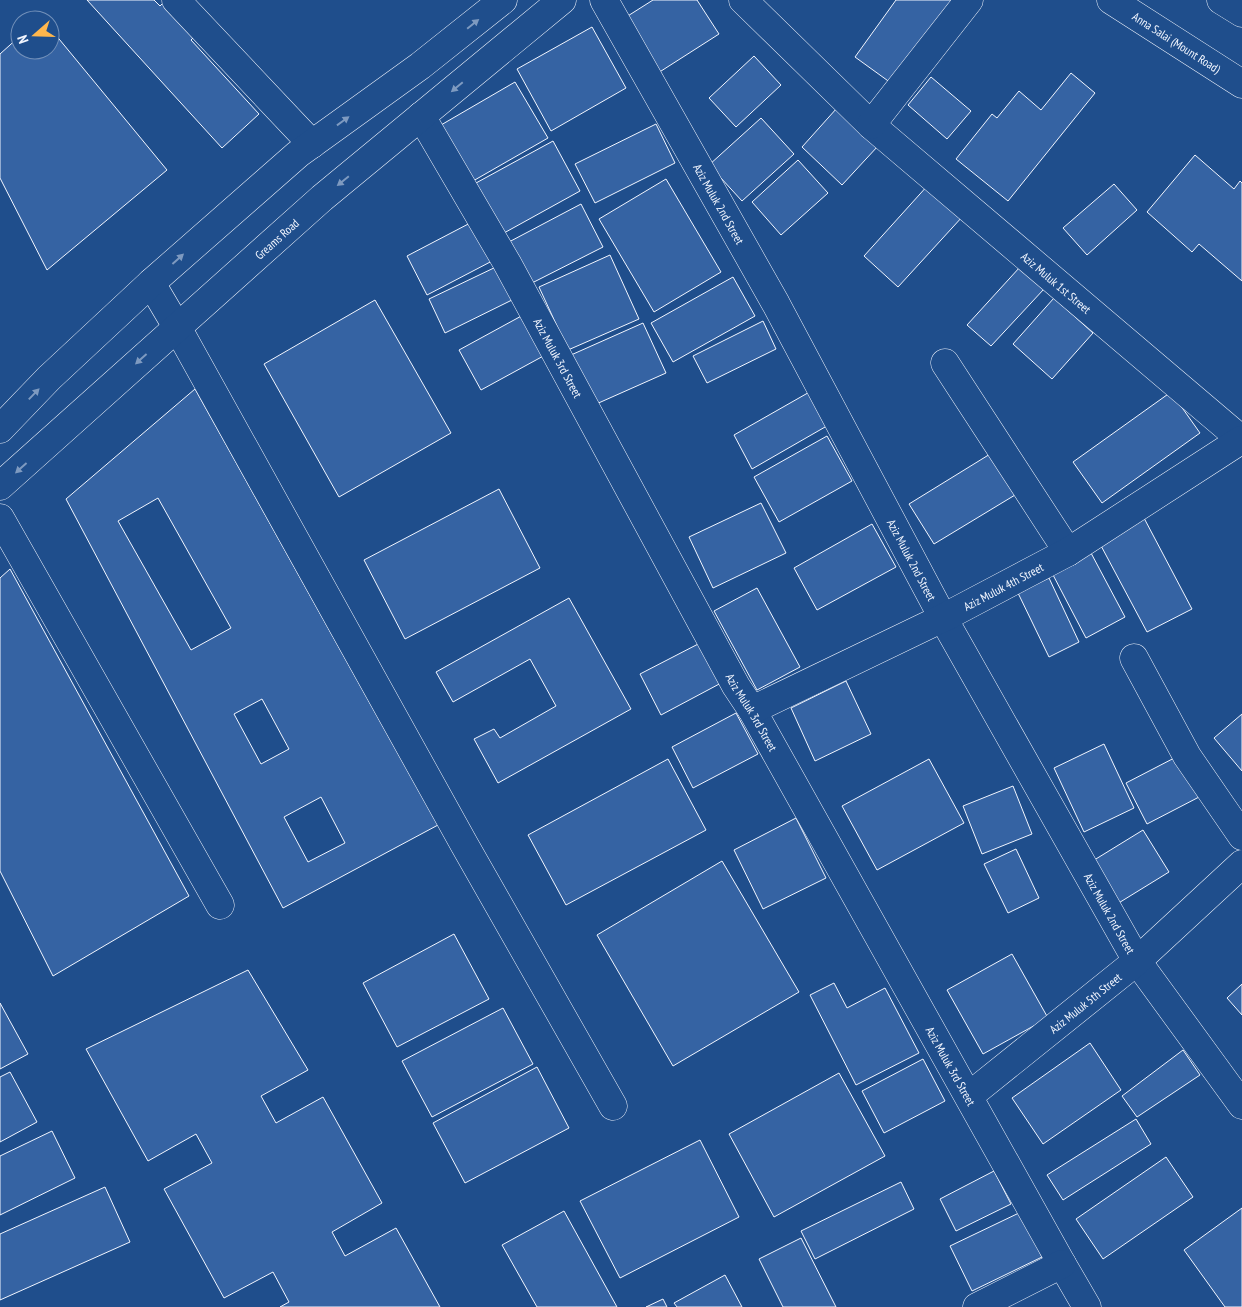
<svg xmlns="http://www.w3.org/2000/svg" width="1242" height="1307" font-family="'PT Sans Narrow',sans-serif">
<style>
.building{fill:#3563a3;stroke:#f2f6ff;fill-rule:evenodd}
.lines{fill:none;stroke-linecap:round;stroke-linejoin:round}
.minor-casing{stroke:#f2f6ff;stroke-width:29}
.tertiary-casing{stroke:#f2f6ff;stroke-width:29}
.primary-casing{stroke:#f2f6ff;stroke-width:29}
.minor{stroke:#1f4e8c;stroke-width:28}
.tertiary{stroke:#1f4e8c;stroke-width:28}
.primary{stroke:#1f4e8c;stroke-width:28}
.oneway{fill:#7e9ac0}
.labels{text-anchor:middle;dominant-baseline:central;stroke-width:4;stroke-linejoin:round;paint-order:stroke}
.street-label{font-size:12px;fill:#f2f6ff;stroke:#1f4e8c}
</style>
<rect width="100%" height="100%" fill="#1f4e8c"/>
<path class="building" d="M 87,0 L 154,0 L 160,6 L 166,0 L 197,34 L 191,40 L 259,114 L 222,148 Z
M 653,0 L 697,0 L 719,34 L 658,73 L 623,19 Z
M 896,0 L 955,0 L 891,83 L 855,57 Z
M 592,27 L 626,88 L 551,131 L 517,69 Z
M 50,28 L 167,170 L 47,270 L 0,178 L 0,54 L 20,36 L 20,50 L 50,50 Z
M 754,56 L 781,85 L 736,127 L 709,98 Z
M 1071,73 L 1095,93 L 1008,201 L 956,159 L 992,114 L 997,118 L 1019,91 L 1041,110 Z
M 931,77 L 971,111 L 947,139 L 908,105 Z
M 515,82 L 548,138 L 473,181 L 441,125 Z
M 837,108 L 878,146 L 842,185 L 802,147 Z
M 761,118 L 794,154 L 742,201 L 709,165 Z
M 656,124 L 675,163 L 595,203 L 575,164 Z
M 553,141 L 580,191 L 504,233 L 476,183 Z
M 1195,155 L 1234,189 L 1240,181 L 1242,183 L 1242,281 L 1199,244 L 1192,252 L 1147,212 Z
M 798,160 L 828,193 L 781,235 L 752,202 Z
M 666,179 L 721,272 L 654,312 L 599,219 Z
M 929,184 L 963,216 L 898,287 L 864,256 Z
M 1114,184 L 1137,210 L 1087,255 L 1063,228 Z
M 581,204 L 603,247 L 528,285 L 507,243 Z
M 474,221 L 494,260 L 427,295 L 407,256 Z
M 610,255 L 639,319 L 568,350 L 539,287 Z
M 498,266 L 514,299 L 445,333 L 429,299 Z
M 1020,267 L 1044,289 L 991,346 L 967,325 Z
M 733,277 L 755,316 L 673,362 L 651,323 Z
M 1054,298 L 1093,333 L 1052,379 L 1013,344 Z
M 375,300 L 451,433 L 339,497 L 264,364 Z
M 525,314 L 547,354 L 481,390 L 459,350 Z
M 763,321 L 776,349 L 707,383 L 693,356 Z
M 643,323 L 666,373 L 594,405 L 571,355 Z
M 195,389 L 438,825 L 283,908 L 66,499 ZM 158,498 L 231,628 L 191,650 L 118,521 ZM 262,699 L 289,749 L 261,764 L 234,714 ZM 321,797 L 345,843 L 308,862 L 284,817 Z
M 813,390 L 832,423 L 752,469 L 734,435 Z
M 1171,392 L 1200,433 L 1102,503 L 1073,462 Z
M 827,436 L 852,481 L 779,522 L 754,477 Z
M 995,451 L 1020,492 L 934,544 L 909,504 Z
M 499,489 L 540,568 L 405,639 L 364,560 Z
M 761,503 L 786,553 L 713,588 L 689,537 Z
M 1144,518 L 1192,609 L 1147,632 L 1099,542 Z
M 872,524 L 896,567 L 817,610 L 794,568 Z
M 1091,553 L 1125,617 L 1086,638 L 1052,573 Z
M 10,569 L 189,896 L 53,976 L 0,871 L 0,578 Z
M 1049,578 L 1079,642 L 1049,657 L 1018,593 Z
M 757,588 L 800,667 L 757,690 L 714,611 Z
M 569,598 L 631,709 L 498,783 L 474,739 L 494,729 L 500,738 L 556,706 L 530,659 L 453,702 L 436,672 Z
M 702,642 L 723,682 L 661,715 L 640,674 Z
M 846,681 L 871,734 L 815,761 L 791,708 Z
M 736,713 L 758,754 L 693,788 L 672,747 Z
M 1242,714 L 1242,771 L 1214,738 Z
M 1104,744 L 1134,808 L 1084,832 L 1054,768 Z
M 1180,755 L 1201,796 L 1147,824 L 1126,783 Z
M 668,759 L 706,830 L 566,905 L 528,835 Z
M 929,759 L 964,823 L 877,870 L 842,806 Z
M 1013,786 L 1032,834 L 982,854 L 963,806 Z
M 796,818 L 826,878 L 763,909 L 734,850 Z
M 1143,830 L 1169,872 L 1117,904 L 1091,862 Z
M 1016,849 L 1039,898 L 1008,913 L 984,864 Z
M 722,861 L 799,992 L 673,1066 L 597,935 Z
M 454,934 L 489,999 L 397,1047 L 363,983 Z
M 1012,954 L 1048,1018 L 983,1054 L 947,990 Z
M 248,970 L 308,1070 L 261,1096 L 276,1123 L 323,1097 L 382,1203 L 332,1232 L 345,1256 L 396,1228 L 440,1307 L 280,1307 L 289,1302 L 273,1272 L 224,1298 L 164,1189 L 212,1163 L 196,1134 L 148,1161 L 86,1049 Z
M 834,983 L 847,1008 L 885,988 L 919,1053 L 856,1085 L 810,995 Z
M 1242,984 L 1242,1015 L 1227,998 Z
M 0,1003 L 28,1054 L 0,1069 Z
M 503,1008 L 533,1064 L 432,1117 L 402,1061 Z
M 1090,1043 L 1121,1090 L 1043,1144 L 1012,1098 Z
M 1183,1050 L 1200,1075 L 1137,1117 L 1122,1096 Z
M 923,1059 L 945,1101 L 884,1133 L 862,1091 Z
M 537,1067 L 569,1128 L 465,1183 L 433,1123 Z
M 10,1072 L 37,1122 L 0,1142 L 0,1077 Z
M 839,1073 L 885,1156 L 774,1217 L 729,1134 Z
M 1136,1119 L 1151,1144 L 1063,1200 L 1047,1175 Z
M 52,1131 L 75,1178 L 0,1215 L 0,1156 Z
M 700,1140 L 739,1217 L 620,1278 L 580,1201 Z
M 1166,1157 L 1193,1197 L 1103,1259 L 1076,1219 Z
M 994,1171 L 1011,1204 L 956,1231 L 940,1199 Z
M 901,1182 L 914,1209 L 815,1259 L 801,1231 Z
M 105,1187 L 130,1242 L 0,1300 L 0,1234 Z
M 1242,1208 L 1242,1307 L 1225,1307 L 1184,1250 Z
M 564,1211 L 617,1307 L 537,1307 L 502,1245 Z
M 1021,1212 L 1042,1257 L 972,1291 L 950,1246 Z
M 801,1238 L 836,1307 L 783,1307 L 759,1259 Z
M 725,1275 L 742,1307 L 677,1307 L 674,1303 Z
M 663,1299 L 667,1307 L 646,1307 Z"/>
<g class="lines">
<defs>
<g id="minor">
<path d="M 176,0 L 312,144"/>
<path id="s1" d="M 604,0 L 776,304 L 943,618 L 1137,961 L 1242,1105"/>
<path id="s2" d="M 743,0 L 871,125 L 1242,440"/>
<path id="s3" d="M 421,116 L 507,263 L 736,686 L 752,710 L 1062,1264 L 1087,1307"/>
<path d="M 871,125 L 969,0"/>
<path d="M 151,283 L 177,327 L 464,844 L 613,1106"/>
<path d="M 945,363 L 1068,552"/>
<path d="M 0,518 L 220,905"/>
<path d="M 1134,658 L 1187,756 L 1242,836"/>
<path id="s4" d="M 752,710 L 943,618 L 1068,552 L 1241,440"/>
<path id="s5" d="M 969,1096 L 1137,961 L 1242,864"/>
<path d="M 977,1307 L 1062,1264"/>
</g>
<g id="tertiary">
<path d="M 0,429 L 49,378 L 151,283 L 298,154 L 420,66 L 503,0"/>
<path id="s6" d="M 0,486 L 322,198 L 562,0"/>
</g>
<g id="primary">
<path id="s7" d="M 1111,0 L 1242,84"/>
<path d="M 1221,0 L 1242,13"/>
</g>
</defs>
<use href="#minor" class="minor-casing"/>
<use href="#tertiary" class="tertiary-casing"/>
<use href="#primary" class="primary-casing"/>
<use href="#minor" class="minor"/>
<use href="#tertiary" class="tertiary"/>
<use href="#primary" class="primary"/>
</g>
<defs><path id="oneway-solid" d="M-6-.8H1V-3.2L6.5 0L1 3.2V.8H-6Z" transform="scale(1.25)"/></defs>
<g class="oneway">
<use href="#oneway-solid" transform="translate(473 24) rotate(-39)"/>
<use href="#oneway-solid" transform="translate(457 87) rotate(140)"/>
<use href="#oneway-solid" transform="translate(343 121) rotate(-36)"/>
<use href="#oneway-solid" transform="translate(343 181) rotate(141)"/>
<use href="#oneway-solid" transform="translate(178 259) rotate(-42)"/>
<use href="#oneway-solid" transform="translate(141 359) rotate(138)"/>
<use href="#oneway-solid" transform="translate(34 394) rotate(-46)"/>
<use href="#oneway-solid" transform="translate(21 468) rotate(138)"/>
</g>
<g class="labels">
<g class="street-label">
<text stroke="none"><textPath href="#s7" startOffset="78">Anna Salai (Mount Road)</textPath></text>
<text stroke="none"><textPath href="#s1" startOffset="234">Aziz Muluk 2nd Street</textPath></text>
<text stroke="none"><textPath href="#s6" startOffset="371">Greams Road</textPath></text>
<text stroke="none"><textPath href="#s2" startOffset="422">Aziz Muluk 1st Street</textPath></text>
<text stroke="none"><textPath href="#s3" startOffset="278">Aziz Muluk 3rd Street</textPath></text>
<text stroke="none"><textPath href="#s1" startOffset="639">Aziz Muluk 2nd Street</textPath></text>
<text stroke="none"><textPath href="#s4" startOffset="280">Aziz Muluk 4th Street</textPath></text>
<text stroke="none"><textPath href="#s3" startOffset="682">Aziz Muluk 3rd Street</textPath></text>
<text stroke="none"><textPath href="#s1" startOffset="1044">Aziz Muluk 2nd Street</textPath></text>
<text stroke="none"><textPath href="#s5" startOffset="149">Aziz Muluk 5th Street</textPath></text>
<text stroke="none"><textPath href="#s3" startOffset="1088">Aziz Muluk 3rd Street</textPath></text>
</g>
</g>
<g transform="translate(35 35) rotate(250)"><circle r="24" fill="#1f4e8c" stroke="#7391ba"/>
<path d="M0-4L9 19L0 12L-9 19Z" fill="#ffb74d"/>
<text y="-8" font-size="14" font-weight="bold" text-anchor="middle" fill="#f2f6ff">N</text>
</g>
</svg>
